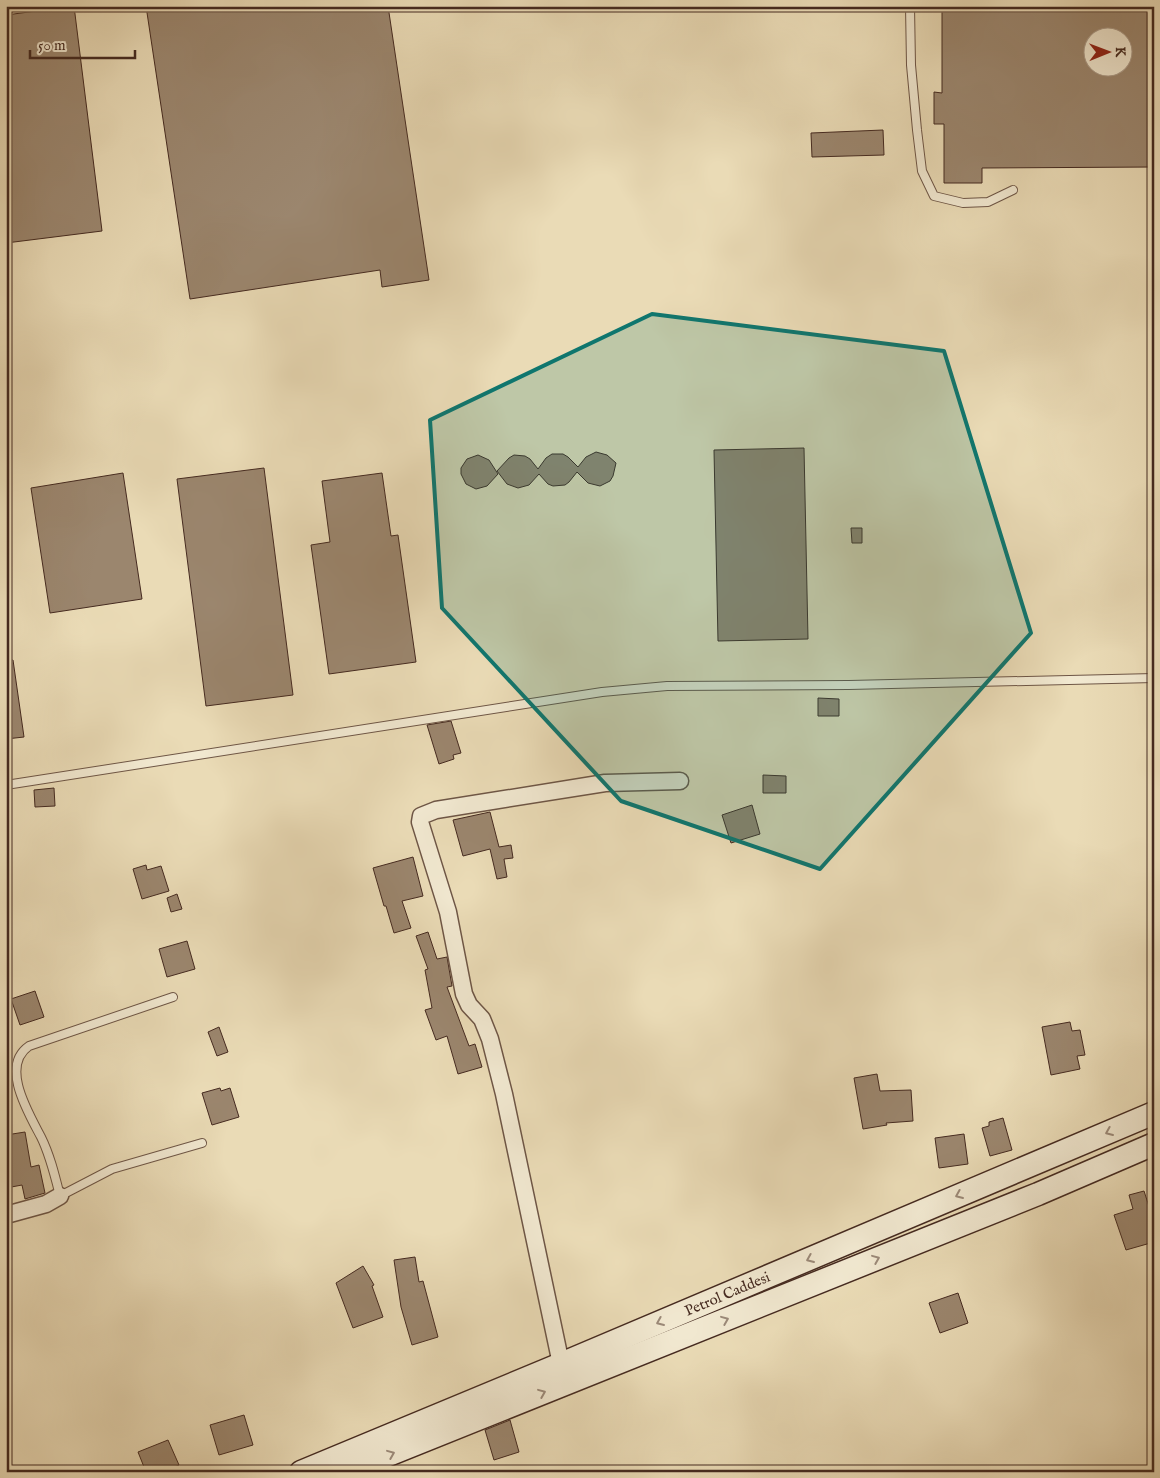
<svg xmlns="http://www.w3.org/2000/svg" width="1160" height="1478" font-family="'IM FELL English',serif">
<style>
.building{fill:#9b866e;stroke:#452a20;fill-rule:evenodd}
.lines{fill:none;stroke-linecap:round;stroke-linejoin:round}
.service-casing{stroke:#6e5646;stroke-width:10}
.minor-casing{stroke:#6e5646;stroke-width:19}
.secondary-casing{stroke:#452a20;stroke-width:25}
.service{stroke:#f1e8d0;stroke-width:8}
.minor{stroke:#f1e8d0;stroke-width:16}
.secondary{stroke:#f1e8d0;stroke-width:22}
.oneway{stroke:#9b8978}
.marked{fill:#0f766e;fill-opacity:0.2;stroke:#0f766e;stroke-width:4;stroke-linejoin:round}
.labels{text-anchor:middle;dominant-baseline:central;stroke-width:4;stroke-linejoin:round;paint-order:stroke}
.street-label{font-size:15px;fill:#452a20;stroke:#f1e8d0}
</style>
<rect width="100%" height="100%" fill="#eadbb6"/>
<filter id="stains"><feTurbulence type="fractalNoise" baseFrequency=".004" numOctaves="4"/><feColorMatrix values="0 0 0 0 .2 0 0 0 0 .09 0 0 0 0 .02 0 0 0 .5 -.17"/></filter>
<radialGradient id="worn" r=".72"><stop offset=".6" stop-color="#630" stop-opacity="0"/><stop offset="1" stop-color="#630" stop-opacity=".3"/></radialGradient>
<path class="building" d="M 74,6 L 102,231 L 6,243 L 6,15 Z
M 146,6 L 388,6 L 429,280 L 382,287 L 380,270 L 190,299 Z
M 1025,6 L 1154,6 L 1154,167 L 982,168 L 982,183 L 944,183 L 944,124 L 934,124 L 934,92 L 942,93 L 942,8 ZM 1092,38 L 1122,38 L 1122,68 L 1092,68 Z
M 883,130 L 884,155 L 812,157 L 811,133 Z
M 804,448 L 808,639 L 718,641 L 714,450 Z
M 596,452 L 607,455 L 616,463 L 613,476 L 610,481 L 600,486 L 588,483 L 577,472 L 569,482 L 565,485 L 553,486 L 548,484 L 539,474 L 529,485 L 518,488 L 507,484 L 497,471 L 509,458 L 514,455 L 525,456 L 530,459 L 538,469 L 546,458 L 552,454 L 563,454 L 568,457 L 578,467 L 586,457 Z
M 478,455 L 489,460 L 498,474 L 487,486 L 476,489 L 466,484 L 461,474 L 461,468 L 467,459 Z
M 264,468 L 293,695 L 206,706 L 177,479 Z
M 123,473 L 142,599 L 50,613 L 31,488 Z
M 382,473 L 391,536 L 398,535 L 416,662 L 329,674 L 311,545 L 330,542 L 322,481 Z
M 851,528 L 862,528 L 862,543 L 852,543 Z
M 6,660 L 13,660 L 24,737 L 6,739 Z
M 818,698 L 839,699 L 839,716 L 818,716 Z
M 451,721 L 461,753 L 453,755 L 454,759 L 439,764 L 427,725 Z
M 763,775 L 786,776 L 786,793 L 763,793 Z
M 54,788 L 55,806 L 35,807 L 34,790 Z
M 752,805 L 760,834 L 731,843 L 722,815 Z
M 490,812 L 499,847 L 511,845 L 513,858 L 504,859 L 507,877 L 497,879 L 490,849 L 463,856 L 453,820 Z
M 413,857 L 423,896 L 402,901 L 411,928 L 394,933 L 386,906 L 384,906 L 373,868 Z
M 146,865 L 147,870 L 161,866 L 169,891 L 142,899 L 133,869 Z
M 177,894 L 182,909 L 171,912 L 167,898 Z
M 428,932 L 437,959 L 447,957 L 452,986 L 447,987 L 469,1046 L 475,1044 L 482,1067 L 458,1074 L 447,1036 L 436,1040 L 425,1010 L 432,1008 L 425,970 L 428,969 L 416,936 Z
M 187,941 L 195,969 L 167,977 L 159,949 Z
M 35,991 L 44,1017 L 20,1025 L 11,999 Z
M 1070,1022 L 1072,1031 L 1080,1030 L 1085,1055 L 1077,1056 L 1080,1069 L 1051,1075 L 1042,1027 Z
M 219,1027 L 228,1052 L 217,1056 L 208,1032 Z
M 877,1074 L 880,1091 L 911,1090 L 913,1121 L 886,1123 L 887,1125 L 863,1129 L 854,1078 Z
M 220,1088 L 221,1091 L 230,1088 L 239,1117 L 212,1125 L 202,1093 Z
M 1003,1118 L 1012,1150 L 990,1156 L 982,1128 L 989,1126 L 989,1122 Z
M 25,1132 L 31,1167 L 39,1165 L 45,1193 L 25,1199 L 22,1185 L 6,1188 L 6,1135 Z
M 964,1134 L 968,1164 L 939,1168 L 935,1138 Z
M 1144,1191 L 1154,1222 L 1154,1242 L 1126,1250 L 1114,1215 L 1133,1209 L 1129,1195 Z
M 415,1257 L 419,1282 L 423,1281 L 438,1337 L 412,1345 L 401,1307 L 394,1260 Z
M 363,1266 L 374,1285 L 372,1286 L 383,1317 L 353,1328 L 336,1283 Z
M 958,1293 L 968,1323 L 940,1333 L 929,1303 Z
M 244,1415 L 253,1445 L 219,1455 L 210,1425 Z
M 510,1420 L 519,1452 L 494,1460 L 485,1430 Z
M 168,1440 L 179,1465 L 164,1472 L 146,1472 L 138,1452 Z"/>
<g class="lines">
<defs>
<path id="service" d="M 910,6 L 911,65 L 917,130 L 922,171 L 934,196 L 963,203 L 988,202 L 1013,190
M 6,785 L 602,692 L 667,686 L 849,685 L 1154,678
M 173,997 L 29,1046 C 0,1066 28,1112 41,1137 C 50,1155 55,1176 60,1196 L 112,1169 L 202,1143"/>
<path id="minor" d="M 6,1215 L 46,1204 L 60,1196
M 561,1364 L 504,1094 L 490,1039 L 482,1019 L 469,1005 L 464,994 L 448,912 L 420,822 L 421,816 L 436,810 L 605,783 L 680,781"/>
<g id="secondary">
<path id="s1" d="M 301,1472 L 561,1364 L 1154,1113"/>
<path d="M 346,1472 L 1038,1194 L 1154,1144"/>
</g>
</defs>
<use href="#service" class="service-casing"/>
<use href="#minor" class="minor-casing"/>
<use href="#secondary" class="secondary-casing"/>
<use href="#service" class="service"/>
<use href="#minor" class="minor"/>
<use href="#secondary" class="secondary"/>
</g>
<defs><path id="oneway-chevron" d="M-2-3.5L2.5 0L-2 3.5" fill="none" stroke-width="1.6" stroke-linecap="round" stroke-linejoin="round" transform="scale(1.25)"/></defs>
<g class="oneway">
<use href="#oneway-chevron" transform="translate(1109 1132) rotate(157)"/>
<use href="#oneway-chevron" transform="translate(959 1195) rotate(157)"/>
<use href="#oneway-chevron" transform="translate(810 1259) rotate(157)"/>
<use href="#oneway-chevron" transform="translate(876 1259) rotate(-22)"/>
<use href="#oneway-chevron" transform="translate(725 1320) rotate(-22)"/>
<use href="#oneway-chevron" transform="translate(660 1322) rotate(157)"/>
<use href="#oneway-chevron" transform="translate(542 1393) rotate(-22)"/>
<use href="#oneway-chevron" transform="translate(391 1454) rotate(-22)"/>
</g>
<path class="marked" d="M 652,314 L 944,351 L 1031,633 L 820,869 L 621,801 L 442,608 L 430,420 Z"/>
<g class="labels">
<g class="street-label">
<text stroke="none"><textPath href="#s1" startOffset="462">Petrol Caddesi</textPath></text>
</g>
</g>
<rect width="1160" height="1478" fill="none" stroke="#eadbb6" stroke-width="25"/>
<rect x="8" y="8" width="1145" height="1463" fill="none" stroke="#452a20" stroke-width="2.5"/>
<rect x="12" y="12" width="1135" height="1453" fill="none" stroke="#452a20"/>
<g transform="translate(1108 52) rotate(89)"><circle r="24" fill="#f1e8d0" stroke="#ac9c8a"/>
<path d="M0-4L9 19L0 12L-9 19Z" fill="#8f2418"/>
<text y="-8" font-size="14" font-weight="bold" text-anchor="middle" fill="#452a20">K</text>
</g>
<path d="M30 50v8h105v-8" fill="none" stroke="#452a20" stroke-width="2.5"/>
<text x="38" y="50" font-size="15" fill="#452a20" stroke="#f1e8d0" stroke-width="4" paint-order="stroke">50 m</text>
<rect width="100%" height="100%" filter="url(#stains)"/>
<rect width="100%" height="100%" fill="url(#worn)"/>
</svg>
